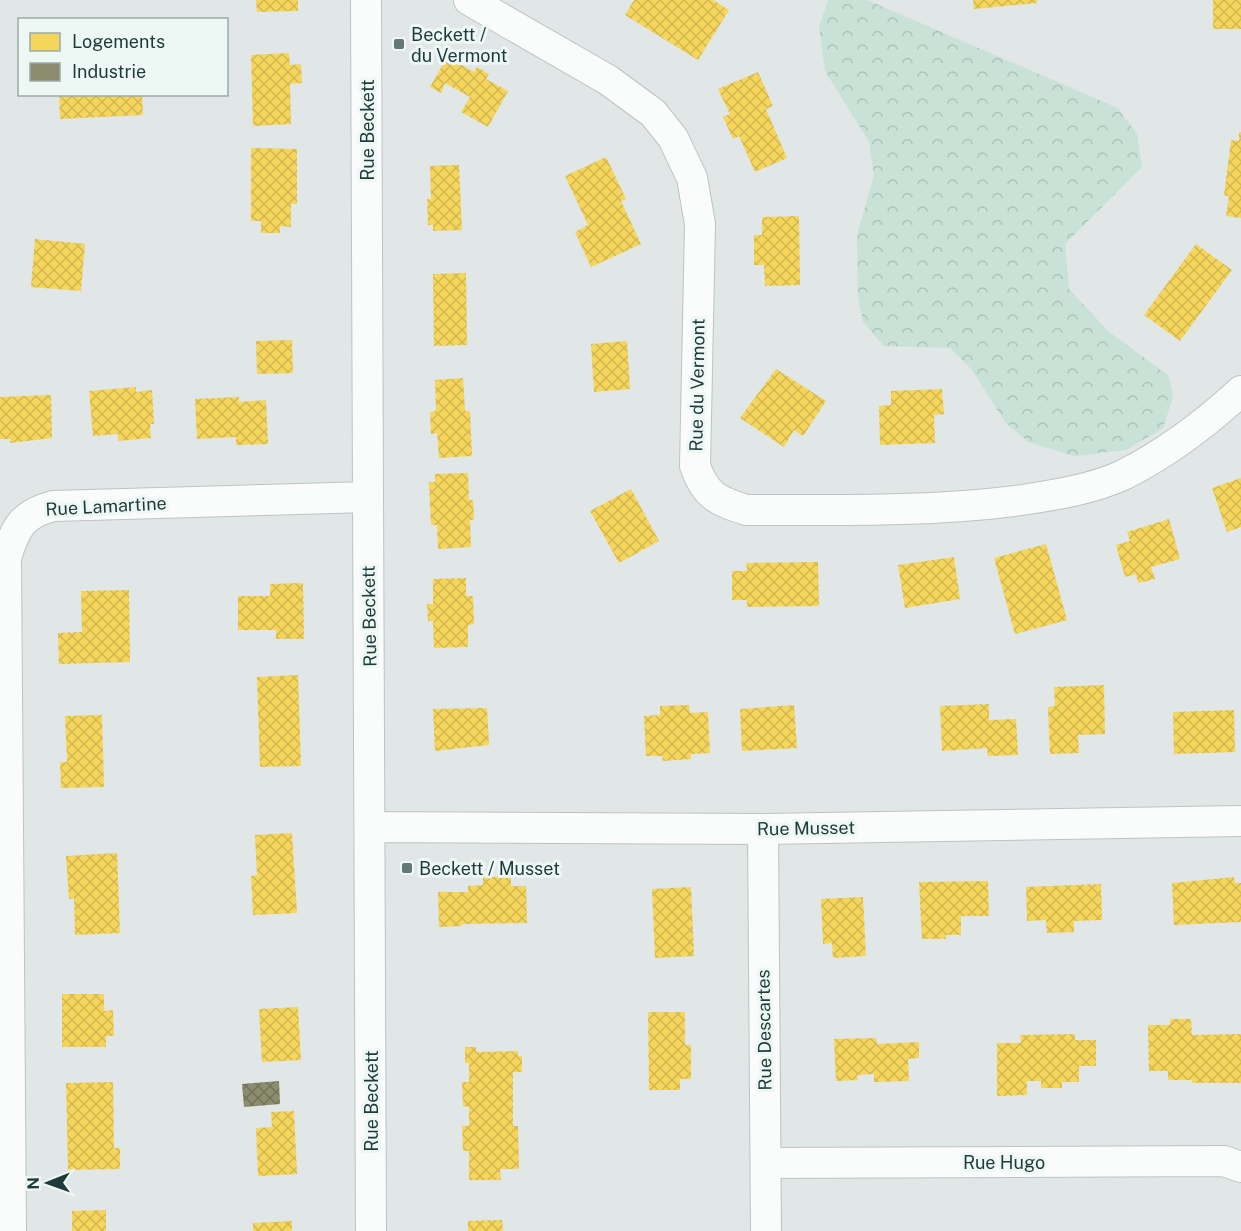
<svg xmlns="http://www.w3.org/2000/svg" width="1241" height="1231" font-family="'Public Sans',sans-serif">
<style>
.forest{fill:url(#forest-crowns)}
.homes{fill:url(#homes-cross-hatch)}
.industry{fill:url(#industry-cross-hatch)}
.lines{fill:none;stroke-linecap:round;stroke-linejoin:round}
.minor-casing{stroke:#bdc4c3;stroke-width:32}
.minor{stroke:#fafbfb;stroke-width:30}
.poi-dot{fill:#627776;stroke:#edf7f4;stroke-width:2}
.labels{text-anchor:middle;dominant-baseline:central;stroke-width:6;stroke-linejoin:round;paint-order:stroke}
.poi-label{font-size:18px;fill:#1e3a3a;stroke:#edf7f4;text-anchor:start}
.street-label{font-size:18px;fill:#1e3a3a;stroke:#edf7f4}
</style>
<defs>
<pattern id="forest-crowns" width="20" height="18" patternUnits="userSpaceOnUse" patternTransform="scale(1.5)"><rect width="20" height="18" fill="#c8e2d7"/><path d="M2 6a3 3 0 1 1 6 0M12 15a3 3 0 1 1 6 0" fill="none" stroke="#abc3b9"/></pattern>
<pattern id="homes-cross-hatch" width="8" height="8" patternUnits="userSpaceOnUse" patternTransform="scale(1.5)"><rect width="8" height="8" fill="#f6d55c"/><path d="M0 0l8 8M0 8l8-8" fill="none" stroke="#d2b851"/></pattern>
<pattern id="industry-cross-hatch" width="8" height="8" patternUnits="userSpaceOnUse" patternTransform="scale(1.5)"><rect width="8" height="8" fill="#8c8c6e"/><path d="M0 0l8 8M0 8l8-8" fill="none" stroke="#72735b"/></pattern>
</defs>
<rect width="100%" height="100%" fill="#e0e7e6"/>
<path class="forest" d="M 828,0 L 867,0 L 1118,108 L 1137,134 L 1142,167 L 1065,244 L 1069,289 L 1108,331 L 1169,376 L 1173,397 L 1163,428 L 1126,450 L 1074,456 L 1028,442 L 1005,422 L 972,370 L 950,348 L 884,346 L 863,322 L 858,297 L 857,235 L 874,175 L 869,142 L 825,71 L 819,27 Z"/>
<path class="homes" d="M 256,0 L 298,0 L 298,11 L 257,12 Z
M 634,0 L 713,0 L 729,10 L 698,60 L 625,15 Z
M 973,0 L 1037,0 L 1037,3 L 974,9 Z
M 1213,0 L 1241,0 L 1241,29 L 1213,29 Z
M 289,53 L 290,65 L 301,64 L 302,83 L 290,84 L 291,124 L 253,126 L 251,55 Z
M 447,57 L 474,72 L 477,67 L 489,74 L 486,79 L 508,91 L 488,127 L 461,112 L 470,97 L 445,83 L 441,93 L 430,87 Z
M 758,72 L 773,106 L 766,109 L 787,158 L 755,172 L 739,136 L 733,139 L 723,117 L 730,114 L 718,89 Z
M 59,94 L 142,94 L 143,115 L 60,119 Z
M 1239,132 L 1241,132 L 1241,218 L 1226,216 L 1229,196 L 1224,196 L 1231,140 L 1239,141 Z
M 251,148 L 297,149 L 297,204 L 291,204 L 291,227 L 280,226 L 280,233 L 261,233 L 261,221 L 251,221 Z
M 606,157 L 626,199 L 621,201 L 641,244 L 591,267 L 575,232 L 588,225 L 565,176 Z
M 459,165 L 462,230 L 433,231 L 433,225 L 428,225 L 427,199 L 431,199 L 430,166 Z
M 799,216 L 800,285 L 765,286 L 764,265 L 754,265 L 754,235 L 762,235 L 762,217 Z
M 35,239 L 85,244 L 81,291 L 31,287 Z
M 1196,244 L 1232,270 L 1180,341 L 1144,315 Z
M 466,273 L 467,345 L 434,346 L 433,274 Z
M 292,340 L 293,373 L 257,374 L 256,341 Z
M 627,341 L 630,389 L 594,392 L 591,344 Z
M 776,369 L 826,401 L 803,436 L 794,430 L 784,447 L 740,418 Z
M 463,378 L 465,411 L 470,411 L 472,456 L 439,458 L 437,433 L 431,434 L 430,412 L 436,411 L 435,380 Z
M 136,387 L 136,392 L 152,390 L 154,424 L 150,424 L 151,438 L 118,441 L 118,434 L 93,436 L 89,391 Z
M 942,389 L 944,414 L 934,415 L 935,443 L 880,445 L 879,406 L 891,405 L 891,391 Z
M 51,395 L 52,438 L 10,443 L 10,439 L 0,439 L 0,397 Z
M 239,397 L 239,402 L 266,400 L 268,444 L 236,445 L 236,437 L 197,439 L 195,399 Z
M 468,473 L 469,500 L 473,500 L 474,520 L 470,520 L 471,547 L 438,549 L 437,525 L 431,525 L 429,482 L 435,482 L 435,474 Z
M 1241,478 L 1241,527 L 1227,532 L 1212,488 Z
M 631,489 L 659,541 L 619,563 L 590,511 Z
M 1169,519 L 1180,559 L 1151,567 L 1155,579 L 1138,583 L 1136,574 L 1125,577 L 1116,545 L 1130,541 L 1127,532 Z
M 1046,544 L 1067,620 L 1015,634 L 994,558 Z
M 954,557 L 960,599 L 905,608 L 898,565 Z
M 818,562 L 819,606 L 747,607 L 747,600 L 732,600 L 732,571 L 747,571 L 746,563 Z
M 466,578 L 466,596 L 473,596 L 474,624 L 468,625 L 468,647 L 434,648 L 433,621 L 428,621 L 427,604 L 433,604 L 433,579 Z
M 303,583 L 304,639 L 276,639 L 276,630 L 238,630 L 238,596 L 270,596 L 270,584 Z
M 129,590 L 130,662 L 59,664 L 58,633 L 82,632 L 81,591 Z
M 298,675 L 301,766 L 260,767 L 257,677 Z
M 1104,685 L 1105,734 L 1078,735 L 1079,753 L 1050,754 L 1048,707 L 1055,706 L 1054,687 Z
M 989,704 L 989,720 L 1016,719 L 1018,755 L 988,756 L 987,748 L 942,751 L 940,706 Z
M 689,705 L 690,713 L 708,712 L 710,753 L 691,754 L 691,759 L 663,761 L 662,756 L 646,756 L 644,716 L 660,715 L 660,706 Z
M 794,705 L 797,748 L 742,751 L 740,709 Z
M 487,708 L 489,745 L 435,751 L 433,709 Z
M 1234,710 L 1235,752 L 1174,754 L 1173,712 Z
M 102,715 L 104,787 L 61,788 L 60,762 L 67,762 L 65,716 Z
M 292,833 L 297,913 L 253,915 L 251,876 L 257,875 L 255,835 Z
M 117,853 L 120,933 L 75,935 L 74,898 L 69,899 L 66,856 Z
M 483,877 L 511,877 L 511,886 L 526,886 L 527,923 L 462,924 L 462,926 L 439,927 L 438,892 L 468,892 L 468,886 L 483,885 Z
M 1234,877 L 1235,883 L 1241,883 L 1241,922 L 1174,925 L 1172,883 Z
M 988,881 L 989,916 L 961,916 L 961,935 L 946,935 L 946,939 L 922,939 L 919,882 Z
M 1101,884 L 1102,920 L 1074,921 L 1074,932 L 1047,933 L 1046,920 L 1027,921 L 1026,887 Z
M 691,887 L 694,956 L 655,958 L 652,889 Z
M 863,897 L 866,956 L 833,958 L 832,943 L 823,944 L 821,899 Z
M 62,994 L 104,994 L 104,1011 L 113,1010 L 114,1036 L 106,1036 L 106,1047 L 62,1047 Z
M 298,1007 L 301,1060 L 262,1062 L 259,1009 Z
M 648,1012 L 685,1012 L 685,1045 L 691,1045 L 691,1079 L 680,1079 L 680,1090 L 649,1090 Z
M 1170,1019 L 1191,1019 L 1192,1035 L 1241,1034 L 1241,1083 L 1192,1083 L 1192,1080 L 1168,1080 L 1168,1071 L 1149,1071 L 1148,1025 L 1170,1025 Z
M 1075,1034 L 1075,1040 L 1096,1040 L 1096,1066 L 1079,1066 L 1079,1082 L 1062,1082 L 1062,1088 L 1041,1088 L 1041,1081 L 1027,1081 L 1027,1095 L 997,1096 L 997,1043 L 1021,1043 L 1020,1035 Z
M 876,1038 L 877,1044 L 919,1042 L 919,1058 L 908,1059 L 909,1081 L 874,1082 L 874,1074 L 857,1075 L 858,1080 L 836,1081 L 834,1039 Z
M 465,1047 L 476,1047 L 476,1052 L 518,1051 L 518,1056 L 522,1056 L 522,1072 L 513,1072 L 513,1126 L 518,1126 L 519,1169 L 500,1169 L 501,1180 L 469,1180 L 469,1151 L 463,1151 L 462,1126 L 469,1126 L 469,1107 L 463,1106 L 462,1082 L 469,1082 L 469,1063 L 465,1063 Z
M 113,1082 L 114,1148 L 120,1148 L 120,1169 L 68,1170 L 66,1083 Z
M 294,1111 L 297,1174 L 258,1176 L 256,1128 L 272,1127 L 271,1112 Z
M 106,1210 L 106,1231 L 72,1231 L 72,1211 Z
M 502,1220 L 503,1231 L 468,1231 L 468,1221 Z
M 292,1221 L 292,1231 L 253,1231 L 253,1223 Z"/>
<path class="industry" d="M 279,1081 L 280,1104 L 244,1107 L 242,1084 Z"/>
<g class="lines">
<defs>
<path id="minor" d="M 366,0 L 371,1231
M 469,0 L 608,80 L 653,113 L 673,138 L 692,178 L 700,224 L 695,466 C 706,496 716,500 746,510 C 838,510 930,512 1022,500 C 1055,495 1093,489 1123,475 C 1167,453 1205,424 1241,391
M 371,827 L 763,829 L 1241,821
M 763,829 L 766,1231
M 766,1163 L 1224,1161 L 1241,1167
M 11,1231 L 6,558 C 15,528 22,514 53,506 L 368,497"/>
</defs>
<use href="#minor" class="minor-casing"/>
<use href="#minor" class="minor"/>
</g>
<g class="poi-dot">
<rect x="393" y="38" width="12" height="12" rx="3"/>
<rect x="401" y="862" width="12" height="12" rx="3"/>
</g>
<g class="labels">
<g class="poi-label">
<text x="411" y="34">Beckett /<tspan x="411" dy="21">du Vermont</tspan></text>
<text x="419" y="868">Beckett / Musset</text>
</g>
<g class="street-label">
<text transform="translate(367 130) rotate(-90)">Rue Beckett</text>
<text transform="translate(697 385) rotate(-89)">Rue du Vermont</text>
<text transform="translate(106 506) rotate(-3)">Rue Lamartine</text>
<text transform="translate(369 616) rotate(-91)">Rue Beckett</text>
<text transform="translate(806 828) rotate(-1)">Rue Musset</text>
<text transform="translate(764 1030) rotate(-91)">Rue Descartes</text>
<text transform="translate(371 1101) rotate(-90)">Rue Beckett</text>
<text x="1004" y="1162">Rue Hugo</text>
</g>
</g>
<rect x="18" y="18" width="210" height="78" fill="#edf7f4" stroke="#9aabaa" stroke-width="1.5"/>
<rect x="30" y="33" width="30" height="18" fill="#f6d55c" stroke="#9aabaa" stroke-width="1.5"/>
<text x="72" y="48" font-size="18" fill="#1e3a3a">Logements</text>
<rect x="30" y="63" width="30" height="18" fill="#8c8c6e" stroke="#9aabaa" stroke-width="1.5"/>
<text x="72" y="78" font-size="18" fill="#1e3a3a">Industrie</text>
<g transform="translate(48 1183) rotate(269)" stroke="#edf7f4" stroke-width="4.5" paint-order="stroke">
<path d="M0-4.5L10 22L0 15L-10 22Z" fill="#1e3a3a"/>
<text y="-9" font-size="16" font-weight="bold" text-anchor="middle" fill="#1e3a3a">N</text>
</g>
</svg>
